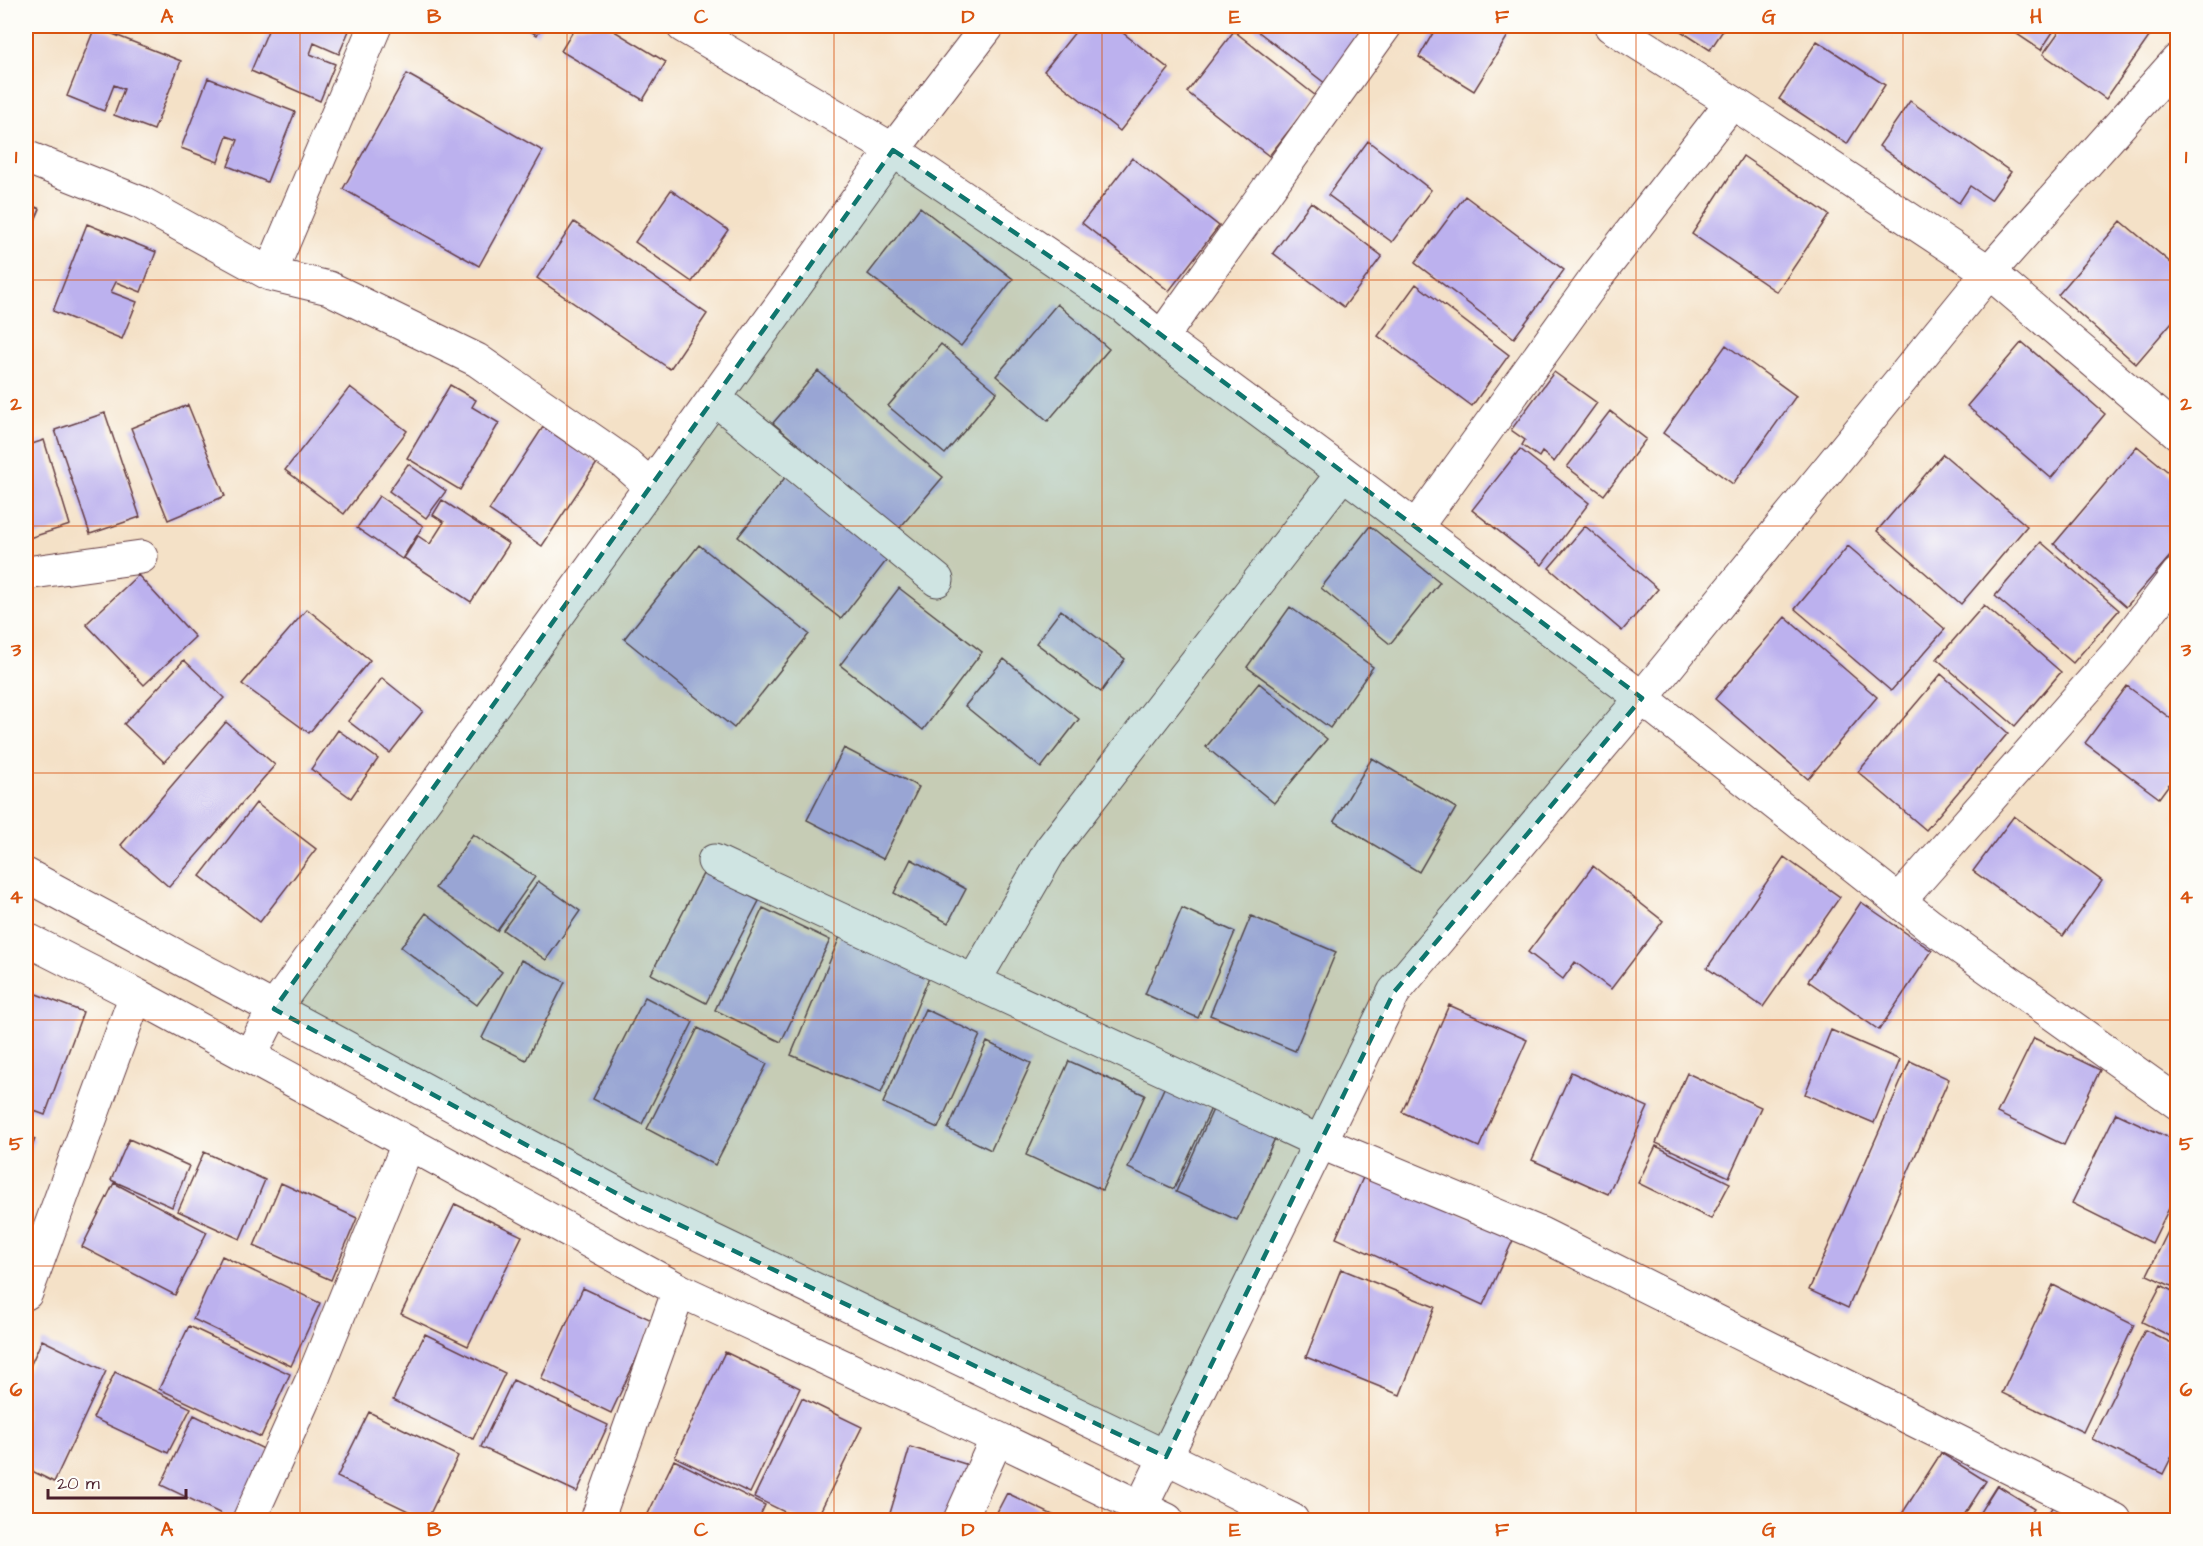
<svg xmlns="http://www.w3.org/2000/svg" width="2203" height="1546" font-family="'Architects Daughter',sans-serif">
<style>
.building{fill:#bcb1ee}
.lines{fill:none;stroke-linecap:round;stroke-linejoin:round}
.minor-casing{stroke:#643c42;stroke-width:35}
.minor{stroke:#fff;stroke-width:33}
.marked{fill:#0f766e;fill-opacity:0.2;stroke:#0f766e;stroke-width:4.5;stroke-dasharray:12 8;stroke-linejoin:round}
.grid{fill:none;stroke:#d8530f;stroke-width:1.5;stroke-opacity:0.55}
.neatline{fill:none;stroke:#d8530f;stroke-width:2}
.grid-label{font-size:20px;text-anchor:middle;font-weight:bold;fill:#d8530f}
</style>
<rect width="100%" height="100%" fill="#fdfcf7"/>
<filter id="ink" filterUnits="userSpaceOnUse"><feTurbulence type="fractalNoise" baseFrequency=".0167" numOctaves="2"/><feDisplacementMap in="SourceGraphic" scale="12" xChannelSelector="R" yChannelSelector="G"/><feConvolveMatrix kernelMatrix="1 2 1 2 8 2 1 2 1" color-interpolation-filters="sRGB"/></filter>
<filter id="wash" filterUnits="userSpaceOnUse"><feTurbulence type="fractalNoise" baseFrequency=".008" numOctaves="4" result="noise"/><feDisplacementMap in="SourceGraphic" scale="24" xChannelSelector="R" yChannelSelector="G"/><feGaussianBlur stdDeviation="1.35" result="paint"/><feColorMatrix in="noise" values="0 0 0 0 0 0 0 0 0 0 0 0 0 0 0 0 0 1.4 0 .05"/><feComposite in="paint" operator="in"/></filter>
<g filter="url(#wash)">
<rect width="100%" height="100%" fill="#f4e1c7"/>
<g id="blocks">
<path class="building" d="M 128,26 L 148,26 L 145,32 Z
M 270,26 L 351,26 L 339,54 L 314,43 L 310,54 L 335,64 L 320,101 L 251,71 Z
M 521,26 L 542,26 L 537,35 Z
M 576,26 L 606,26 L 666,62 L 643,100 L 561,51 Z
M 1080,26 L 1114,26 L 1169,69 L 1120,131 L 1044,71 Z
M 1251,26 L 1366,26 L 1326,84 Z
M 1437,26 L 1514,26 L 1474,91 L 1419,57 Z
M 1673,26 L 1726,26 L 1710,50 Z
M 2005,26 L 2057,26 L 2041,50 Z
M 2063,26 L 2154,26 L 2156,27 L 2106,99 L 2043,54 Z
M 95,27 L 181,61 L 154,130 L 114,115 L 124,89 L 114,85 L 104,111 L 67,96 Z
M 1234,31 L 1316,96 L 1269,156 L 1187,92 Z
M 1817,41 L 1885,85 L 1847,144 L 1779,99 Z
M 407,74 L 543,151 L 479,266 L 343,189 Z
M 208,78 L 295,112 L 267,182 L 228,166 L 238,140 L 227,136 L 218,162 L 181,148 Z
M 1910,101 L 2011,172 L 1991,200 L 1970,186 L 1959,203 L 1879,146 Z
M 1368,141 L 1431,190 L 1392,242 L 1328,195 Z
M 1743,156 L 1829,215 L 1777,292 L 1692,234 Z
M 1132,158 L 1219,226 L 1169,291 L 1082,223 Z
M 671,190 L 728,230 L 692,282 L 635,242 Z
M 1465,196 L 1564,270 L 1514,338 L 1415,263 Z
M 1311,202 L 1382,256 L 1344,307 L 1273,253 Z
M 26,203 L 40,209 L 26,241 Z
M 920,207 L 1013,279 L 961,346 L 868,274 Z
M 2121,221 L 2178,269 L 2178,315 L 2136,364 L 2058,295 Z
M 574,222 L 707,314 L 670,369 L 537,278 Z
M 87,224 L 156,252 L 141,292 L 116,282 L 111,292 L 137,302 L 122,339 L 53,311 Z
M 1416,284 L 1509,355 L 1472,406 L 1378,336 Z
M 1057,304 L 1109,349 L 1048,421 L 996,376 Z
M 2022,342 L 2105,414 L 2051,478 L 1967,406 Z
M 941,344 L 997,392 L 945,454 L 888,406 Z
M 1726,345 L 1796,396 L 1733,484 L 1663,433 Z
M 818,371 L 943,477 L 898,530 L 773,423 Z
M 1554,372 L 1597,403 L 1554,462 L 1542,452 L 1539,457 L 1522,445 L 1525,440 L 1511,430 Z
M 450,385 L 476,400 L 472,407 L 499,423 L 460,490 L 407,458 Z
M 350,387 L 407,431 L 344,514 L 285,470 Z
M 188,405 L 225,496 L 168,520 L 131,428 Z
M 1610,411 L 1646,439 L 1604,495 L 1567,467 Z
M 105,413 L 140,517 L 90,534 L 55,430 Z
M 543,427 L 597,463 L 542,546 L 489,510 Z
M 44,440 L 70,525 L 26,539 L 26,446 Z
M 2137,446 L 2178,480 L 2178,547 L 2126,607 L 2054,544 Z
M 1520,449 L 1589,503 L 1542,565 L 1472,510 Z
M 1943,454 L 2027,526 L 1961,604 L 1877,531 Z
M 408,464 L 446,491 L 426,518 L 389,491 Z
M 787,475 L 890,556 L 841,619 L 738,537 Z
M 379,496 L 423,526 L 402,559 L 357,528 Z
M 442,500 L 509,544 L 471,602 L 404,558 L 418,536 L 430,544 L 444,522 L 433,515 Z
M 1370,526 L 1440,582 L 1390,644 L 1321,588 Z
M 1585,526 L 1658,589 L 1622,631 L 1549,568 Z
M 2041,542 L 2119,610 L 2073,663 L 1995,596 Z
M 699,545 L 809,634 L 734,728 L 624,639 Z
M 1848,546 L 1945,629 L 1891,691 L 1795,609 Z
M 138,575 L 195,637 L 144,685 L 86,624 Z
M 899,588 L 982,652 L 923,730 L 840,665 Z
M 1984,605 L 2061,672 L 2015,726 L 1937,659 Z
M 1290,607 L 1373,667 L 1330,728 L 1247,667 Z
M 307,609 L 370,660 L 309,733 L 242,684 Z
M 1061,610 L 1125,659 L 1101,692 L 1036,643 Z
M 1785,617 L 1877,697 L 1808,779 L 1715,699 Z
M 1004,659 L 1079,719 L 1041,768 L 965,706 Z
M 184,660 L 224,698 L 164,762 L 124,724 Z
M 1941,674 L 2008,733 L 1926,830 L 1858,772 Z
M 382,678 L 423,711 L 390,753 L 348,721 Z
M 1259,683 L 1327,739 L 1274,803 L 1206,747 Z
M 2127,686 L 2178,724 L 2178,772 L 2159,798 L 2085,743 Z
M 226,722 L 275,765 L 169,887 L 121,845 Z
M 338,730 L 378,759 L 351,798 L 311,769 Z
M 844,748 L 919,787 L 883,859 L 807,820 Z
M 1372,758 L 1456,808 L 1419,872 L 1334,821 Z
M 256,803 L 316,849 L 260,922 L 200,876 Z
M 2014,816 L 2102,881 L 2063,936 L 1973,871 Z
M 473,834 L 535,877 L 497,931 L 435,888 Z
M 1784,857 L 1840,897 L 1763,1007 L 1707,968 Z
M 911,859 L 966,889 L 948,923 L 894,893 Z
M 1593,866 L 1663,921 L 1611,989 L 1575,962 L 1563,979 L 1528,952 Z
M 704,872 L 759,901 L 706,1003 L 651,974 Z
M 538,881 L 580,911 L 546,960 L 503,930 Z
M 1861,902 L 1932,951 L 1879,1030 L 1808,981 Z
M 763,908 L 830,940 L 781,1042 L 715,1010 Z
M 1182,908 L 1235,932 L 1198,1018 L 1145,994 Z
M 426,913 L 502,972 L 477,1005 L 401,947 Z
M 1251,916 L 1336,952 L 1295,1051 L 1210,1015 Z
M 841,934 L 931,973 L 881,1093 L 791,1055 Z
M 521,960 L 565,982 L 526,1060 L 482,1038 Z
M 26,990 L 83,1012 L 45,1115 L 26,1108 Z
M 645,997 L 693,1022 L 642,1124 L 593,1099 Z
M 1449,1005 L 1527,1040 L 1479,1147 L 1402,1112 Z
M 925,1009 L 980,1035 L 938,1128 L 883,1103 Z
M 698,1028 L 767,1064 L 715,1165 L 647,1129 Z
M 1831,1030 L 1900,1060 L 1874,1123 L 1805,1094 Z
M 2034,1038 L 2100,1070 L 2064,1145 L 1997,1113 Z
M 987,1042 L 1031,1063 L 991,1150 L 948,1129 Z
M 1069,1061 L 1145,1095 L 1102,1190 L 1026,1155 Z
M 1910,1061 L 1949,1079 L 1848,1308 L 1809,1290 Z
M 1571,1072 L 1648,1107 L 1608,1194 L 1532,1160 Z
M 1687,1073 L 1761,1107 L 1729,1177 L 1656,1143 Z
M 1165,1086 L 1211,1108 L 1174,1189 L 1128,1168 Z
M 1215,1105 L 1277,1134 L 1237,1220 L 1176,1192 Z
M 2116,1113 L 2178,1142 L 2178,1190 L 2152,1243 L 2072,1203 Z
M 26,1135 L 35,1139 L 26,1163 Z
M 129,1139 L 189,1166 L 172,1207 L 111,1180 Z
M 1656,1146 L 1730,1183 L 1711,1219 L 1638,1183 Z
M 204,1152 L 265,1180 L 240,1239 L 178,1211 Z
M 1366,1171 L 1514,1238 L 1483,1305 L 1336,1238 Z
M 114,1183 L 207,1232 L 175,1295 L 82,1247 Z
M 281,1183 L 357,1218 L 331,1280 L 254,1246 Z
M 455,1204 L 522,1236 L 468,1346 L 401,1314 Z
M 2178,1211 L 2178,1289 L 2147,1275 Z
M 222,1256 L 320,1303 L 291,1366 L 193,1319 Z
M 1341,1269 L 1435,1307 L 1400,1395 L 1306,1357 Z
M 2053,1285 L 2134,1325 L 2083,1432 L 2002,1393 Z
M 2161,1285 L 2178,1294 L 2178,1340 L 2142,1322 Z
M 583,1288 L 654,1321 L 611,1413 L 541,1379 Z
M 189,1326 L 290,1374 L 261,1437 L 159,1389 Z
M 2145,1330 L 2178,1346 L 2178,1444 L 2163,1474 L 2092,1439 Z
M 425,1334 L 505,1373 L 473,1439 L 393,1400 Z
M 42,1340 L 106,1371 L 54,1482 L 26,1468 L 26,1375 Z
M 725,1352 L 800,1388 L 750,1493 L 675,1457 Z
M 115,1372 L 191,1408 L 168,1453 L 93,1418 Z
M 513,1380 L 608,1425 L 577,1492 L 481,1447 Z
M 802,1398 L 862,1427 L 816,1520 L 801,1520 L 754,1497 Z
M 369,1412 L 458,1456 L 427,1520 L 337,1477 Z
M 194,1415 L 270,1452 L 234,1520 L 161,1485 Z
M 910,1447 L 985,1470 L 970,1520 L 888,1520 Z
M 1941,1453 L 1986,1481 L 1961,1520 L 1898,1520 Z
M 674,1460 L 765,1505 L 758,1520 L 645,1520 Z
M 1997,1485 L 2034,1508 L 2026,1520 L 1975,1520 Z
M 1007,1493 L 1063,1520 L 993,1520 Z
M 2058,1498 L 2094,1520 L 2044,1520 Z"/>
</g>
</g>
<g filter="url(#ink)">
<use href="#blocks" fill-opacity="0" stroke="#643c42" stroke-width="1.5"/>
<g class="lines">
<defs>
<path id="minor" d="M 683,26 L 893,150 L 1123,306 L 1161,338 L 1343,473 L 1642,698 L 1929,925 L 2178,1103
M 1611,26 L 1732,102 L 1989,272 L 2178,433
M 26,157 L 141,203 L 270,274 L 329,288 L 477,360 L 625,463 L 651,486
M 270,274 L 375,26
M 1161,338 L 1385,26
M 714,398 L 937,580
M 1416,527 L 1599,274 L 1732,102
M 26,573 L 141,557
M 714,861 L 1322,1143 L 1541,1234 L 2115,1520
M 26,875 L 638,1205 L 1166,1457 L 1292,1520
M 1899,901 L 2117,654 L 2178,574
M 26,939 L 136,995 L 679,1290 L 997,1438 L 1167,1520
M 974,981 L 1051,849 L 1343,473
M 250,1056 L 274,1009 L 893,150 L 988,26
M 26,1293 L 136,995
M 1141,1507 L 1394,992 L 1642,698 L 1989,272 L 2178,60
M 249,1520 L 313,1378 L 408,1144
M 597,1520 L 679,1290
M 960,1520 L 997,1438"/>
</defs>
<use href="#minor" class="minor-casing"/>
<use href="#minor" class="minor"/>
</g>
</g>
<path class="marked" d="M 893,150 L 1123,306 L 1642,698 L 1394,992 L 1166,1457 L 638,1205 L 274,1009 Z"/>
<path class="grid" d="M 300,26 L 300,1520M 567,26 L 567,1520M 834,26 L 834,1520M 1102,26 L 1102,1520M 1369,26 L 1369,1520M 1636,26 L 1636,1520M 1903,26 L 1903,1520M 26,280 L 2178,280M 26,526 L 2178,526M 26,773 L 2178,773M 26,1020 L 2178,1020M 26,1266 L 2178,1266"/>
<rect width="2203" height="1546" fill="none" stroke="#fdfcf7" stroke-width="66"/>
<path d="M48 1489v9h138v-9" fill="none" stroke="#4a1f2b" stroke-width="3"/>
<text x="57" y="1489" font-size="18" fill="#4a1f2b" stroke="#fdfcf7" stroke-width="4.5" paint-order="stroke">20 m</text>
<rect x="33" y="33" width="2137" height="1480" class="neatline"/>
<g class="grid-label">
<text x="167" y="23">A</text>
<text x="434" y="23">B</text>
<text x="701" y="23">C</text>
<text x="968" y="23">D</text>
<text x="1235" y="23">E</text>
<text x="1502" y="23">F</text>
<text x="1769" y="23">G</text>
<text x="2036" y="23">H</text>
<text x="16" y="163">1</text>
<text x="2186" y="163">1</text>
<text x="16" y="410">2</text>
<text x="2186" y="410">2</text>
<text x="16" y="656">3</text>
<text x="2186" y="656">3</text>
<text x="16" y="903">4</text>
<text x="2186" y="903">4</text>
<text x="16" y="1150">5</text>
<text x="2186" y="1150">5</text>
<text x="16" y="1396">6</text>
<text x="2186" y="1396">6</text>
<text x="167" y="1536">A</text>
<text x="434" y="1536">B</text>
<text x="701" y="1536">C</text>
<text x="968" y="1536">D</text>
<text x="1235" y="1536">E</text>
<text x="1502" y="1536">F</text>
<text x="1769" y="1536">G</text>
<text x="2036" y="1536">H</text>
</g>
</svg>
